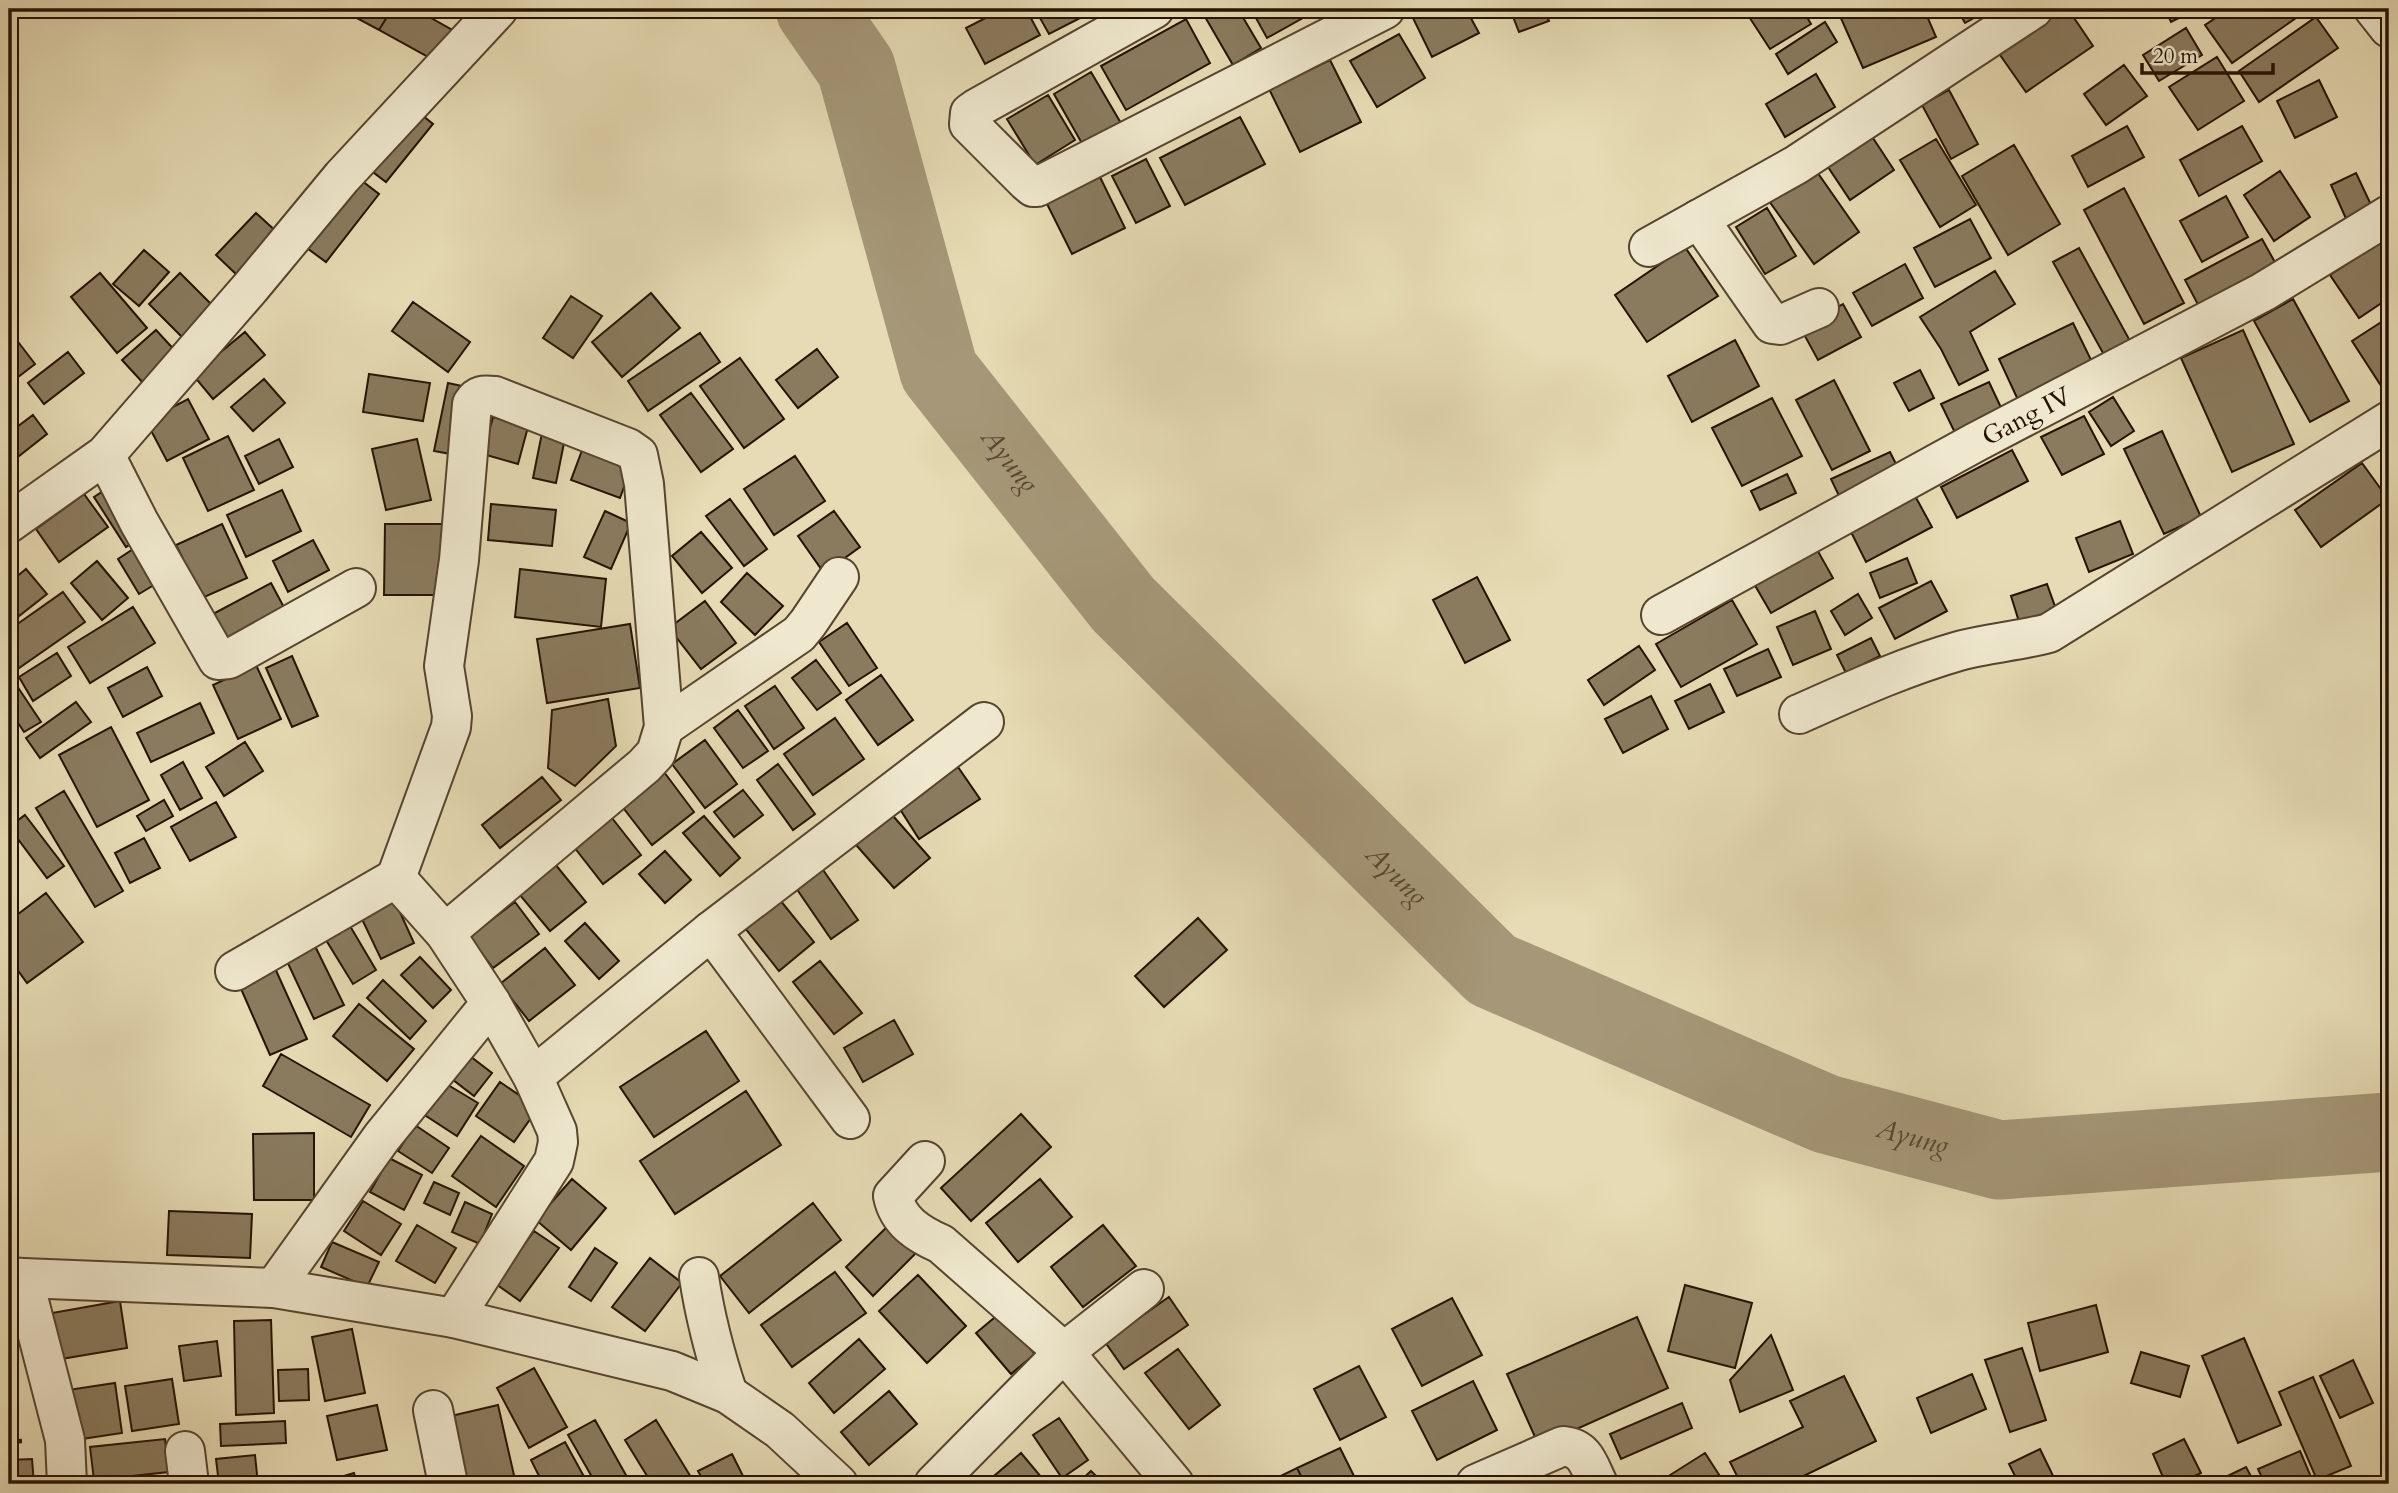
<svg xmlns="http://www.w3.org/2000/svg" width="2398" height="1493" font-family="Cardo,serif">
<style>
.lines{fill:none;stroke-linecap:round;stroke-linejoin:round}
.river{stroke:#a59778;stroke-width:79}
.building{fill:#8a7b5f;stroke:#261203;stroke-width:2}
.minor-casing{stroke:#56442f;stroke-width:42}
.path{stroke:#261203;stroke-width:4.5;stroke-dasharray:5 3.5;stroke-linecap:butt}
.minor{stroke:#efe8ce;stroke-width:38}
.labels{text-anchor:middle;dominant-baseline:central;stroke-width:5;stroke-linejoin:round;paint-order:stroke}
.street-label{font-size:26px;fill:#261203;stroke:#efe8ce}
.water-label{font-size:28px;font-style:italic;fill:#594732;stroke:#efe8ce}
</style>
<rect width="100%" height="100%" fill="#e6dbb4"/>
<filter id="stains"><feTurbulence type="fractalNoise" baseFrequency=".00286" numOctaves="4"/><feColorMatrix values="0 0 0 0 .2 0 0 0 0 .09 0 0 0 0 .02 0 0 0 .5 -.17"/></filter>
<radialGradient id="worn" r=".72"><stop offset=".6" stop-color="#630" stop-opacity="0"/><stop offset="1" stop-color="#630" stop-opacity=".3"/></radialGradient>
<g class="lines">
<path class="river" id="s1" d="M 815,9 L 856,68 L 939,371 L 1123,604 L 1492,970 L 1826,1114 L 1999,1160 L 2389,1132"/>
</g>
<path class="building" d="M 340,9 L 392,9 L 379,30 Z
M 392,9 L 415,9 L 454,31 L 437,62 L 379,30 Z
M 1003,9 L 1026,9 L 1040,35 L 985,64 L 966,28 Z
M 1035,9 L 1086,9 L 1088,14 L 1049,34 Z
M 1203,9 L 1238,9 L 1261,48 L 1233,65 L 1201,10 Z
M 1251,9 L 1319,9 L 1267,38 Z
M 1426,9 L 1466,9 L 1479,33 L 1432,57 L 1412,16 Z
M 1510,9 L 1544,9 L 1549,21 L 1519,32 Z
M 1744,9 L 1802,9 L 1811,24 L 1770,49 Z
M 1856,9 L 1924,9 L 1936,37 L 1863,68 L 1840,16 Z
M 1957,9 L 1990,9 L 1965,23 Z
M 2041,9 L 2068,9 L 2093,46 L 2026,92 L 1991,42 Z
M 2165,9 L 2197,9 L 2171,22 Z
M 2229,9 L 2305,9 L 2306,11 L 2232,63 L 2205,25 Z
M 2316,17 L 2338,48 L 2259,102 L 2239,71 Z
M 1186,19 L 1210,63 L 1126,110 L 1101,66 Z
M 1825,22 L 1837,42 L 1788,74 L 1776,54 Z
M 2186,28 L 2202,55 L 2159,81 L 2143,55 Z
M 1399,34 L 1425,78 L 1377,107 L 1350,61 Z
M 2217,57 L 2244,101 L 2198,130 L 2169,87 Z
M 1330,60 L 1361,122 L 1300,152 L 1269,89 Z
M 2124,65 L 2147,96 L 2106,125 L 2084,94 Z
M 1091,72 L 1122,125 L 1084,147 L 1054,94 Z
M 1816,74 L 1835,107 L 1785,137 L 1766,104 Z
M 2319,80 L 2337,117 L 2295,138 L 2277,101 Z
M 1949,90 L 1978,144 L 1951,159 L 1922,105 Z
M 1048,95 L 1075,140 L 1035,165 L 1007,119 Z
M 412,107 L 433,124 L 386,182 L 365,166 Z
M 1240,117 L 1265,164 L 1185,205 L 1160,158 Z
M 2127,126 L 2144,157 L 2088,187 L 2072,156 Z
M 2242,126 L 2262,161 L 2199,196 L 2180,160 Z
M 1871,135 L 1894,170 L 1850,200 L 1826,164 Z
M 1936,139 L 1976,205 L 1940,227 L 1900,160 Z
M 2014,145 L 2060,224 L 2008,255 L 1962,176 Z
M 1146,159 L 1170,206 L 1136,223 L 1112,176 Z
M 1815,169 L 1859,232 L 1814,264 L 1769,201 Z
M 2280,171 L 2310,217 L 2274,241 L 2244,195 Z
M 2356,173 L 2373,209 L 2347,221 L 2331,185 Z
M 353,174 L 379,194 L 326,262 L 300,243 Z
M 1099,175 L 1125,228 L 1072,254 L 1046,202 Z
M 2124,188 L 2184,303 L 2144,324 L 2084,210 Z
M 2226,196 L 2248,237 L 2202,262 L 2180,221 Z
M 1767,208 L 1796,256 L 1765,274 L 1736,227 Z
M 256,213 L 278,233 L 237,275 L 216,255 Z
M 1970,219 L 1991,258 L 1935,287 L 1914,248 Z
M 2389,236 L 2389,298 L 2359,318 L 2330,275 Z
M 2262,239 L 2281,273 L 2203,314 L 2185,280 Z
M 1685,247 L 1718,296 L 1647,342 L 1615,295 Z
M 2079,248 L 2135,350 L 2109,364 L 2053,262 Z
M 144,250 L 169,272 L 139,306 L 113,284 Z
M 1905,264 L 1923,298 L 1872,326 L 1853,293 Z
M 1995,271 L 2015,304 L 1970,332 L 1988,370 L 1959,385 L 1941,349 L 1920,317 Z
M 100,273 L 147,328 L 117,353 L 71,297 Z
M 180,273 L 214,307 L 183,338 L 149,304 Z
M 651,293 L 680,328 L 622,377 L 592,342 Z
M 571,296 L 602,316 L 573,358 L 543,338 Z
M 2293,299 L 2349,401 L 2310,422 L 2254,321 Z
M 413,302 L 470,342 L 448,372 L 392,331 Z
M 1843,304 L 1861,337 L 1818,360 L 1800,327 Z
M 2389,317 L 2389,398 L 2352,341 Z
M 2073,323 L 2093,364 L 2018,400 L 1999,359 Z
M 9,330 L 35,364 L 9,384 Z
M 156,330 L 179,355 L 145,385 L 122,360 Z
M 2243,330 L 2294,444 L 2232,472 L 2181,358 Z
M 245,332 L 265,355 L 213,399 L 193,375 Z
M 700,333 L 720,362 L 648,411 L 628,381 Z
M 1735,340 L 1759,386 L 1692,422 L 1668,376 Z
M 817,349 L 838,377 L 798,408 L 776,380 Z
M 68,352 L 84,373 L 44,404 L 28,383 Z
M 740,358 L 784,419 L 744,448 L 700,386 Z
M 1920,370 L 1934,398 L 1909,411 L 1894,383 Z
M 369,374 L 430,383 L 423,421 L 363,412 Z
M 264,379 L 285,403 L 253,431 L 231,407 Z
M 1834,380 L 1870,451 L 1832,470 L 1796,400 Z
M 1989,382 L 2005,416 L 1958,439 L 1941,404 Z
M 448,383 L 471,388 L 456,455 L 434,451 Z
M 691,393 L 733,449 L 701,472 L 660,415 Z
M 2113,397 L 2134,431 L 2111,446 L 2089,412 Z
M 1772,398 L 1802,456 L 1742,486 L 1712,428 Z
M 188,399 L 209,439 L 167,461 L 146,421 Z
M 33,415 L 47,434 L 9,464 L 9,433 Z
M 2084,416 L 2104,454 L 2062,475 L 2041,437 Z
M 493,417 L 528,427 L 518,464 L 483,454 Z
M 2162,431 L 2201,517 L 2164,534 L 2124,449 Z
M 542,433 L 565,438 L 556,483 L 533,478 Z
M 228,436 L 254,490 L 208,511 L 183,458 Z
M 279,439 L 293,467 L 259,484 L 245,456 Z
M 417,439 L 431,500 L 386,510 L 372,449 Z
M 584,445 L 633,462 L 620,498 L 571,480 Z
M 2012,450 L 2028,481 L 1957,518 L 1941,487 Z
M 1890,452 L 1899,470 L 1840,498 L 1831,479 Z
M 795,456 L 825,501 L 774,535 L 744,489 Z
M 2362,463 L 2388,499 L 2321,547 L 2295,510 Z
M 1787,474 L 1796,493 L 1760,510 L 1751,491 Z
M 111,486 L 143,536 L 126,547 L 94,497 Z
M 282,490 L 301,531 L 246,557 L 227,515 Z
M 84,494 L 108,527 L 59,562 L 36,529 Z
M 1914,494 L 1932,527 L 1866,562 L 1849,528 Z
M 730,499 L 767,549 L 744,566 L 706,516 Z
M 491,504 L 556,510 L 552,546 L 488,540 Z
M 605,511 L 631,523 L 611,569 L 584,557 Z
M 834,511 L 860,547 L 824,573 L 798,536 Z
M 2120,521 L 2133,554 L 2089,572 L 2076,538 Z
M 222,524 L 247,578 L 202,598 L 176,545 Z
M 385,524 L 445,524 L 444,595 L 384,595 Z
M 701,532 L 732,568 L 702,593 L 672,556 Z
M 147,540 L 169,576 L 139,594 L 118,559 Z
M 313,540 L 329,570 L 288,592 L 273,561 Z
M 1815,546 L 1833,578 L 1771,613 L 1753,582 Z
M 1907,558 L 1917,583 L 1880,598 L 1870,573 Z
M 97,561 L 128,598 L 102,620 L 71,583 Z
M 26,569 L 47,594 L 14,620 L 9,613 L 9,583 Z
M 520,569 L 606,579 L 601,627 L 515,617 Z
M 747,573 L 783,606 L 755,635 L 721,602 Z
M 1477,577 L 1510,640 L 1465,663 L 1433,600 Z
M 1931,581 L 1947,611 L 1895,639 L 1879,608 Z
M 271,583 L 287,613 L 229,644 L 213,614 Z
M 2047,584 L 2057,612 L 2020,625 L 2011,596 Z
M 63,592 L 85,622 L 9,675 L 9,630 Z
M 1858,594 L 1872,618 L 1845,635 L 1831,611 Z
M 1732,600 L 1757,644 L 1681,687 L 1656,644 Z
M 705,601 L 736,643 L 701,669 L 669,628 Z
M 133,607 L 155,643 L 90,683 L 68,647 Z
M 1815,611 L 1831,649 L 1793,665 L 1777,627 Z
M 847,623 L 877,668 L 849,686 L 819,642 Z
M 630,624 L 640,688 L 547,703 L 537,639 Z
M 1871,638 L 1880,656 L 1846,673 L 1837,655 Z
M 1639,646 L 1655,670 L 1604,705 L 1588,680 Z
M 1768,649 L 1781,677 L 1737,696 L 1724,669 Z
M 57,653 L 71,676 L 33,701 L 19,677 Z
M 292,656 L 318,716 L 292,727 L 266,668 Z
M 816,660 L 841,693 L 817,710 L 792,678 Z
M 256,665 L 281,719 L 238,739 L 213,685 Z
M 147,667 L 162,696 L 123,717 L 108,688 Z
M 881,675 L 913,720 L 878,745 L 846,700 Z
M 1710,684 L 1724,712 L 1689,729 L 1675,701 Z
M 17,686 L 41,722 L 24,732 L 9,709 L 9,692 Z
M 775,686 L 804,728 L 774,749 L 745,706 Z
M 1651,696 L 1668,729 L 1623,753 L 1605,719 Z
M 608,699 L 616,746 L 575,786 L 548,768 L 552,710 Z
M 76,702 L 91,722 L 40,758 L 26,738 Z
M 200,703 L 214,733 L 151,762 L 137,733 Z
M 738,710 L 768,751 L 743,768 L 714,728 Z
M 835,718 L 864,759 L 813,795 L 784,754 Z
M 111,727 L 149,800 L 97,827 L 59,755 Z
M 705,740 L 737,784 L 705,808 L 672,764 Z
M 245,742 L 263,771 L 224,796 L 206,767 Z
M 183,762 L 202,798 L 180,810 L 161,775 Z
M 778,764 L 815,814 L 793,830 L 757,780 Z
M 958,767 L 980,799 L 919,839 L 898,806 Z
M 664,772 L 694,812 L 652,845 L 621,805 Z
M 542,777 L 561,800 L 500,848 L 482,825 Z
M 743,790 L 763,815 L 734,837 L 714,812 Z
M 64,791 L 123,891 L 95,907 L 36,808 Z
M 164,800 L 173,816 L 146,831 L 137,816 Z
M 216,802 L 236,837 L 190,861 L 171,827 Z
M 886,808 L 930,858 L 894,888 L 850,838 Z
M 25,815 L 64,866 L 47,878 L 9,827 Z
M 704,816 L 740,858 L 720,876 L 683,833 Z
M 612,818 L 641,855 L 603,884 L 574,847 Z
M 144,838 L 160,868 L 130,883 L 115,853 Z
M 665,851 L 691,880 L 665,903 L 639,874 Z
M 555,864 L 586,902 L 550,931 L 519,894 Z
M 821,867 L 858,920 L 831,939 L 794,885 Z
M 46,893 L 83,942 L 27,983 L 9,958 L 9,921 Z
M 394,899 L 414,943 L 381,959 L 360,915 Z
M 780,900 L 814,942 L 779,971 L 745,928 Z
M 515,902 L 539,934 L 493,968 L 469,937 Z
M 1198,918 L 1227,950 L 1164,1007 L 1135,976 Z
M 585,923 L 619,961 L 599,979 L 565,941 Z
M 350,926 L 376,970 L 353,984 L 326,940 Z
M 314,944 L 344,1005 L 314,1019 L 285,957 Z
M 545,948 L 575,985 L 529,1021 L 500,984 Z
M 420,957 L 451,990 L 433,1008 L 401,975 Z
M 820,961 L 862,1013 L 834,1034 L 793,982 Z
M 274,966 L 307,1039 L 270,1055 L 238,982 Z
M 383,980 L 426,1021 L 410,1039 L 367,998 Z
M 359,1004 L 414,1049 L 387,1081 L 333,1036 Z
M 894,1020 L 913,1054 L 863,1082 L 844,1048 Z
M 706,1031 L 739,1081 L 654,1137 L 620,1087 Z
M 466,1053 L 492,1073 L 474,1096 L 448,1076 Z
M 281,1054 L 370,1105 L 351,1137 L 263,1086 Z
M 443,1082 L 478,1103 L 457,1136 L 423,1114 Z
M 500,1082 L 538,1108 L 514,1142 L 476,1116 Z
M 746,1091 L 781,1145 L 675,1214 L 640,1161 Z
M 1021,1114 L 1051,1147 L 971,1221 L 941,1188 Z
M 415,1125 L 449,1148 L 432,1173 L 398,1151 Z
M 314,1133 L 314,1200 L 254,1200 L 253,1134 Z
M 481,1136 L 524,1166 L 496,1207 L 452,1176 Z
M 389,1158 L 422,1175 L 404,1210 L 370,1192 Z
M 572,1179 L 606,1208 L 571,1250 L 536,1220 Z
M 1040,1179 L 1072,1217 L 1018,1262 L 986,1223 Z
M 434,1182 L 459,1193 L 450,1215 L 424,1203 Z
M 363,1201 L 401,1224 L 381,1255 L 344,1231 Z
M 465,1202 L 492,1214 L 480,1244 L 452,1232 Z
M 813,1203 L 841,1240 L 749,1313 L 720,1276 Z
M 169,1211 L 252,1214 L 250,1258 L 167,1255 Z
M 891,1223 L 918,1251 L 873,1296 L 846,1267 Z
M 417,1225 L 456,1248 L 435,1283 L 396,1261 Z
M 1103,1225 L 1136,1266 L 1083,1307 L 1051,1267 Z
M 534,1231 L 559,1248 L 520,1301 L 496,1284 Z
M 332,1242 L 379,1262 L 367,1287 L 321,1267 Z
M 595,1248 L 617,1263 L 591,1301 L 569,1287 Z
M 650,1258 L 682,1283 L 645,1331 L 612,1307 Z
M 835,1272 L 866,1313 L 792,1367 L 761,1325 Z
M 918,1275 L 966,1326 L 927,1363 L 879,1311 Z
M 1685,1285 L 1752,1303 L 1735,1368 L 1668,1351 Z
M 1169,1297 L 1188,1325 L 1124,1369 L 1105,1342 Z
M 1452,1298 L 1482,1355 L 1422,1386 L 1392,1329 Z
M 120,1301 L 127,1348 L 61,1359 L 52,1313 Z
M 2096,1305 L 2108,1352 L 2040,1371 L 2028,1323 Z
M 1000,1313 L 1035,1354 L 1011,1374 L 976,1333 Z
M 1637,1317 L 1668,1388 L 1539,1446 L 1507,1374 Z
M 271,1320 L 274,1413 L 236,1415 L 234,1321 Z
M 352,1329 L 365,1393 L 325,1401 L 312,1337 Z
M 1771,1335 L 1793,1390 L 1740,1412 L 1730,1380 Z
M 2244,1338 L 2281,1425 L 2238,1443 L 2202,1356 Z
M 859,1339 L 885,1369 L 834,1413 L 809,1383 Z
M 217,1341 L 221,1376 L 184,1381 L 179,1346 Z
M 2022,1348 L 2046,1420 L 2010,1432 L 1985,1360 Z
M 1178,1349 L 1220,1405 L 1189,1429 L 1145,1373 Z
M 2141,1352 L 2189,1366 L 2180,1397 L 2131,1383 Z
M 2353,1360 L 2373,1403 L 2340,1418 L 2320,1376 Z
M 1359,1366 L 1386,1417 L 1340,1440 L 1314,1389 Z
M 534,1368 L 567,1427 L 529,1448 L 497,1388 Z
M 308,1369 L 309,1400 L 279,1401 L 278,1370 Z
M 1972,1374 L 1986,1409 L 1931,1433 L 1917,1398 Z
M 1844,1376 L 1876,1441 L 1787,1484 L 1741,1484 L 1730,1462 L 1803,1427 L 1790,1401 Z
M 2313,1377 L 2351,1466 L 2317,1480 L 2279,1392 Z
M 172,1379 L 179,1424 L 132,1431 L 125,1386 Z
M 1473,1381 L 1497,1430 L 1437,1460 L 1412,1411 Z
M 115,1383 L 122,1433 L 75,1440 L 68,1390 Z
M 889,1391 L 917,1424 L 869,1465 L 841,1432 Z
M 1682,1403 L 1692,1428 L 1621,1459 L 1610,1434 Z
M 377,1405 L 387,1450 L 337,1460 L 327,1416 Z
M 498,1405 L 516,1484 L 466,1484 L 451,1416 Z
M 1059,1418 L 1088,1460 L 1062,1478 L 1033,1435 Z
M 595,1420 L 631,1484 L 596,1484 L 568,1435 Z
M 656,1420 L 694,1482 L 690,1484 L 652,1484 L 625,1440 Z
M 285,1421 L 286,1443 L 221,1446 L 220,1424 Z
M 165,1439 L 169,1472 L 94,1480 L 90,1447 Z
M 2184,1439 L 2201,1473 L 2178,1484 L 2166,1484 L 2153,1454 Z
M 565,1442 L 588,1484 L 543,1484 L 531,1460 Z
M 1340,1448 L 1358,1484 L 1305,1484 L 1297,1468 Z
M 2040,1449 L 2057,1484 L 2019,1484 L 2009,1464 Z
M 2300,1451 L 2314,1484 L 2265,1484 L 2258,1469 Z
M 1021,1453 L 1047,1484 L 1000,1484 L 994,1476 Z
M 1705,1453 L 1725,1484 L 1656,1484 Z
M 732,1454 L 747,1484 L 705,1484 L 698,1471 Z
M 255,1455 L 258,1484 L 219,1484 L 216,1459 Z
M 32,1459 L 34,1484 L 9,1484 L 9,1460 Z
M 2246,1467 L 2255,1484 L 2211,1484 Z
M 1297,1468 L 1305,1484 L 1264,1484 Z
M 1091,1471 L 1104,1484 L 1077,1484 Z
M 354,1473 L 357,1484 L 316,1484 Z"/>
<g class="lines">
<defs>
<g id="minor">
<path d="M 1154,9 L 977,108 L 970,113 L 969,124 L 1027,182 L 1033,187 L 1037,187 L 1385,9"/>
<path d="M 2374,9 L 2389,28"/>
<path d="M 1699,219 L 1772,324 L 1780,325 L 1819,308"/>
<path d="M 1649,247 L 1796,165 L 2033,9"/>
<path d="M 105,455 L 139,522 L 218,660 L 229,659 L 356,588"/>
<path d="M 9,523 L 105,455 L 250,288 L 342,177 L 498,9"/>
<path id="s2" d="M 1661,615 L 1976,442 L 2263,292 L 2389,215"/>
<path d="M 1799,714 C 1851,691 1903,667 1959,651 C 1989,643 2019,641 2049,633 L 2389,421"/>
<path d="M 664,727 L 799,634 L 808,623 L 839,577"/>
<path d="M 396,878 L 451,727 L 452,716 L 444,666 L 459,560 L 472,404 C 478,394 484,395 495,396 L 628,448 L 638,455 L 644,484 L 664,727 L 656,753 L 644,766 L 445,933"/>
<path d="M 711,931 L 984,722"/>
<path d="M 235,971 L 396,878 L 445,933 L 491,1003 L 533,1077 L 557,1131 L 558,1142 L 554,1161 L 454,1318"/>
<path d="M 533,1077 L 711,931 L 850,1119"/>
<path d="M 925,1161 L 893,1196 C 898,1221 918,1234 941,1244 L 1064,1352 L 1174,1484"/>
<path d="M 9,1277 L 23,1278 L 65,1440 L 67,1484"/>
<path d="M 699,1277 C 705,1317 715,1355 728,1394"/>
<path d="M 23,1278 L 274,1288 L 454,1318 L 672,1371 L 728,1394 L 780,1430 L 838,1484"/>
<path d="M 274,1288 L 382,1137 L 491,1003"/>
<path d="M 433,1410 L 448,1484"/>
<path d="M 185,1451 L 189,1484"/>
<path d="M 934,1484 L 1064,1352 L 1144,1289"/>
<path d="M 1476,1484 L 1563,1446 C 1586,1448 1589,1466 1598,1484"/>
</g>
</defs>
<use href="#minor" class="minor-casing"/>
<path class="path" d="M 9,1442 L 22,1441"/>
<use href="#minor" class="minor"/>
</g>
<g class="labels">
<g class="street-label">
<text stroke="none"><textPath href="#s2" startOffset="416">Gang IV</textPath></text>
</g>
<g class="water-label">
<text stroke="none"><textPath href="#s1" startOffset="500">Ayung</textPath></text>
<text stroke="none"><textPath href="#s1" startOffset="1068">Ayung</textPath></text>
<text stroke="none"><textPath href="#s1" startOffset="1656">Ayung</textPath></text>
</g>
</g>
<rect width="2398" height="1493" fill="none" stroke="#e6dbb4" stroke-width="35"/>
<rect x="10" y="10" width="2377" height="1472" fill="none" stroke="#261203" stroke-width="3.5"/>
<rect x="18" y="18" width="2363" height="1458" fill="none" stroke="#261203" stroke-width="2"/>
<path d="M2142 63v10h131v-10" fill="none" stroke="#261203" stroke-width="3.5"/>
<text x="2153" y="63" font-size="21" fill="#261203" stroke="#efe8ce" stroke-width="5" paint-order="stroke">20 m</text>
<rect width="100%" height="100%" filter="url(#stains)"/>
<rect width="100%" height="100%" fill="url(#worn)"/>
</svg>
